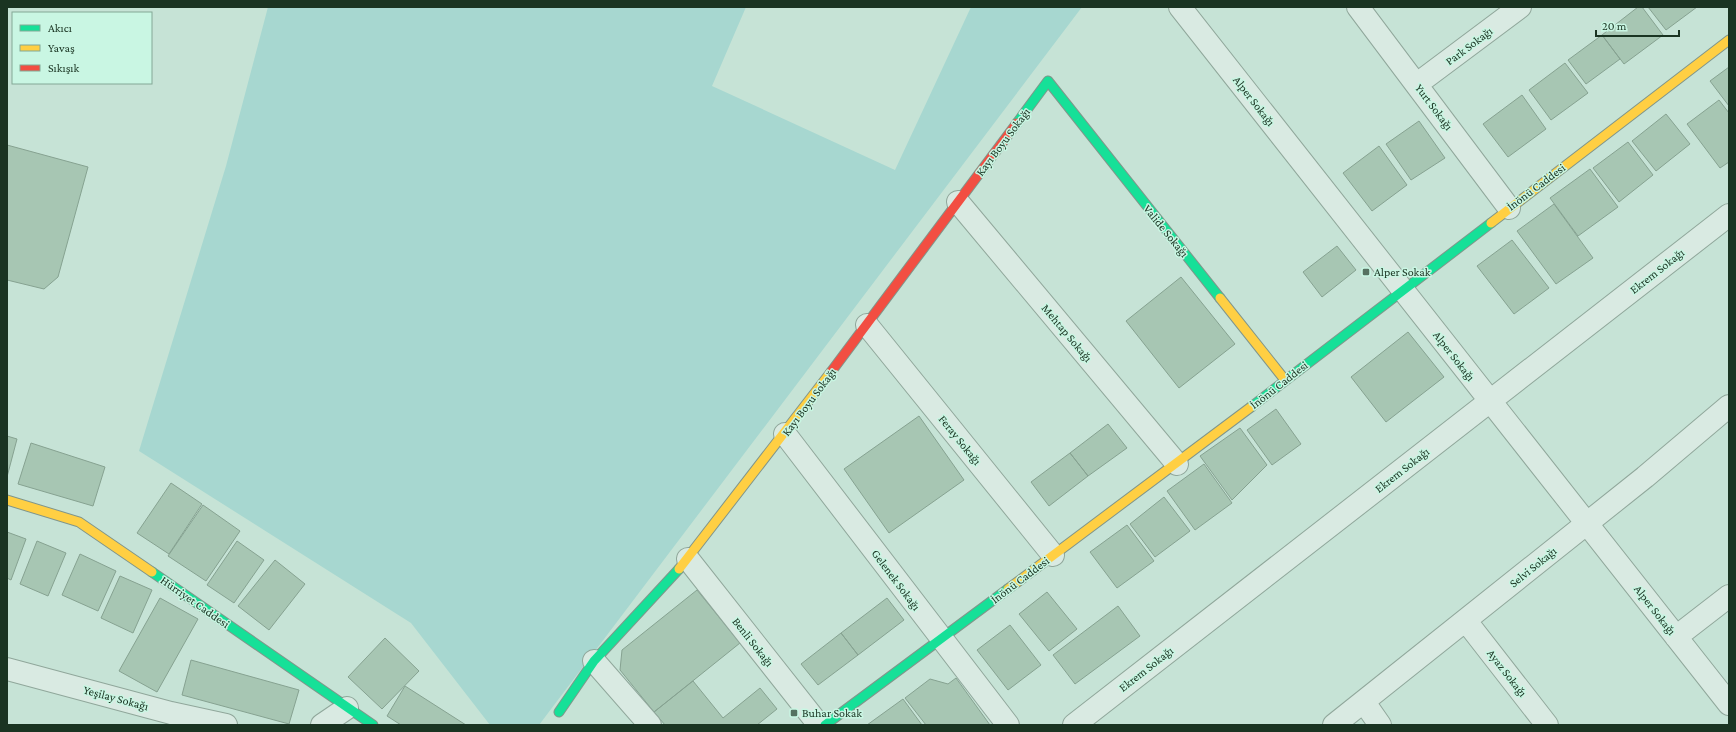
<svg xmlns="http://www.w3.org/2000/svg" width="1736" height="732" font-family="'Crimson Pro',serif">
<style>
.green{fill:#a7d7d0}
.building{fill:#a7c6b3;stroke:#86a291}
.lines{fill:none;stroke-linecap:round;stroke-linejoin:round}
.street-casing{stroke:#90a79b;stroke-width:24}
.fast-casing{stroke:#80968b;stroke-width:11}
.slow-casing{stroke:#80968b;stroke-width:11}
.jam-casing{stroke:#80968b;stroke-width:11}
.street{stroke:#d9eae2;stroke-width:22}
.fast{stroke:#16e098;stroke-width:9}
.slow{stroke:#ffcf43;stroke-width:9}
.jam{stroke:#f24e42;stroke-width:9}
.poi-dot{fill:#567161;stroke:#c9f6e3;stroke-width:1.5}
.labels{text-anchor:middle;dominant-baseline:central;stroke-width:3;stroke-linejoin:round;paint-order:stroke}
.street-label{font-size:12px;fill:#1a3422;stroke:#c9f6e3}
.poi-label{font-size:12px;fill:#1a3422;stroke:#c9f6e3;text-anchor:start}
</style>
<rect width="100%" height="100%" fill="#c6e3d6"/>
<path class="green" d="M 268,7 L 746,7 L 712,86 L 895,170 L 971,7 L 1082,7 L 539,725 L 490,725 L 411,623 L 139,451 L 226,166 Z"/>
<path class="building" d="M 1638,7 L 1642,7 L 1663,35 L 1624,64 L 1602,35 Z
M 1648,7 L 1697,7 L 1666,30 Z
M 1602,35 L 1620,59 L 1586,84 L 1568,60 Z
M 1565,63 L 1588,93 L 1551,120 L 1529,90 Z
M 1729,67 L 1729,106 L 1710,81 Z
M 1522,95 L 1546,129 L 1508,157 L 1483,124 Z
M 1719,100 L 1729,113 L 1729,162 L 1720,168 L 1687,124 Z
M 1666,114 L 1690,144 L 1656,171 L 1632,141 Z
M 1419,121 L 1445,158 L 1411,180 L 1386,144 Z
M 1628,142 L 1653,175 L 1619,202 L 1593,168 Z
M 7,145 L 88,167 L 58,277 L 44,289 L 7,280 Z
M 1379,146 L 1407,185 L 1372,211 L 1343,173 Z
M 1590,169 L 1618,207 L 1578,236 L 1550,198 Z
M 1554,204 L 1593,258 L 1556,284 L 1517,231 Z
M 1512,240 L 1549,288 L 1514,314 L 1477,266 Z
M 1337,246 L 1356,270 L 1322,297 L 1303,272 Z
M 1181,277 L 1235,344 L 1179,388 L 1126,321 Z
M 1408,332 L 1444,377 L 1386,422 L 1351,377 Z
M 1276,409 L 1301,444 L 1272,465 L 1247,430 Z
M 919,416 L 964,480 L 889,533 L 844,469 Z
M 1108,424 L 1127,448 L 1088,476 L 1070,453 Z
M 1240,428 L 1267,465 L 1232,500 L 1200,456 Z
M 7,436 L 17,439 L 7,477 Z
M 31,443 L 105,467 L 93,506 L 18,484 Z
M 1070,453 L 1088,476 L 1049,506 L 1031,482 Z
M 1204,464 L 1232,503 L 1195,530 L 1167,491 Z
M 171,483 L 202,504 L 169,554 L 137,533 Z
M 1164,497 L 1190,531 L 1155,557 L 1130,524 Z
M 203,505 L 240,531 L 206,581 L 168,556 Z
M 1127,525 L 1154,561 L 1117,588 L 1090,552 Z
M 7,532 L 26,539 L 11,580 L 7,578 Z
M 37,541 L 66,553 L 48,596 L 20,584 Z
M 237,541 L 264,560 L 234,603 L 207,585 Z
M 80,554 L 116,571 L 98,611 L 62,595 Z
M 275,560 L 305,584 L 269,630 L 238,606 Z
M 120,576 L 152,590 L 133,633 L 101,618 Z
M 697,590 L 740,643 L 654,712 L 620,670 L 622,650 Z
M 1047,592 L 1077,629 L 1049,651 L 1019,614 Z
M 160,598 L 198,619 L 157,692 L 119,671 Z
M 887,598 L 904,620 L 858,655 L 841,633 Z
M 1118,606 L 1140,636 L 1075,684 L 1053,655 Z
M 1010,625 L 1041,665 L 1008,690 L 977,650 Z
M 841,633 L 858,655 L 818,685 L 801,664 Z
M 385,638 L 419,671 L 382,709 L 348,677 Z
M 191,660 L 299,690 L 289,724 L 182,695 Z
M 956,678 L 990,725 L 926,725 L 905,698 L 930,679 L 948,684 Z
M 693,681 L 723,718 L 760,688 L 777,709 L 757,725 L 665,725 L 654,712 Z
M 405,686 L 466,725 L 401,725 L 387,716 Z
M 903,699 L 922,725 L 867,725 Z"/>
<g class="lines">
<defs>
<path id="street" d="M 1180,7 L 1729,704
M 1358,7 L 1509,208
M 1417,84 L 1520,7
M 958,202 L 1177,464
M 867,325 L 1053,555
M 785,434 L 1008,725
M 688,559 L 819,725
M 1466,621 L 1547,725
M 1676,637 L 1729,596
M 594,661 L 650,725
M 7,669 L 171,713 L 226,725
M 1364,702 L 1380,725
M 322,725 L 347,708
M 1074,725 L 1729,215
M 1334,725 L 1645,477 L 1729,406"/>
<path id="fast" d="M 1017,123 L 1048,81 L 1220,298
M 1251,407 L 1491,223
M 152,572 L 373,725
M 559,712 L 594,661 L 679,569
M 825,725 L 1008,589"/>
<path id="slow" d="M 1491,223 L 1729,40
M 1220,298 L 1285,380
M 7,500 L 79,522 L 152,572
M 679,569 L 831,372
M 1008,589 L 1251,407"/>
<path id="jam" d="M 831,372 L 1017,123"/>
</defs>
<use href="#street" class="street-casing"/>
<use href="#fast" class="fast-casing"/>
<use href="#slow" class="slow-casing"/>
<use href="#jam" class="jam-casing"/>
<use href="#street" class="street"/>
<use href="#fast" class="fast"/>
<use href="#slow" class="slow"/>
<use href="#jam" class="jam"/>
</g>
<g class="poi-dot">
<rect x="1362" y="268" width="8" height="8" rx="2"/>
<rect x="790" y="709" width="8" height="8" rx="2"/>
</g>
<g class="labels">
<g class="street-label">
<text transform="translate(1469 46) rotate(-37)">Park Sokağı</text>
<text transform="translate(1254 101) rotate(52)">Alper Sokağı</text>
<text transform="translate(1434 107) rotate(53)">Yurt Sokağı</text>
<text transform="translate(1003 142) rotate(-53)">Kayı Boyu Sokağı</text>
<text transform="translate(1536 187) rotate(-37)">İnönü Caddesi</text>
<text transform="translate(1166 231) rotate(51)">Valide Sokağı</text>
<text transform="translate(1657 271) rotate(-38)">Ekrem Sokağı</text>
<text transform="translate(1067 333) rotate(50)">Mehtap Sokağı</text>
<text transform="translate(1454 356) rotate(52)">Alper Sokağı</text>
<text transform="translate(1279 385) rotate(-38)">İnönü Caddesi</text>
<text transform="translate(809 402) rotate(-53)">Kayı Boyu Sokağı</text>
<text transform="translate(960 440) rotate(51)">Feray Sokağı</text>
<text transform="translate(1402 470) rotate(-38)">Ekrem Sokağı</text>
<text transform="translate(1533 567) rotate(-39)">Selvi Sokağı</text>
<text transform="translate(896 580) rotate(53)">Gelenek Sokağı</text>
<text transform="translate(1020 580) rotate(-37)">İnönü Caddesi</text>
<text transform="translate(195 602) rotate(35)">Hürriyet Caddesi</text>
<text transform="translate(1655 610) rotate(52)">Alper Sokağı</text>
<text transform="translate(753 642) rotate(52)">Benli Sokağı</text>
<text transform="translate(1146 669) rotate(-38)">Ekrem Sokağı</text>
<text transform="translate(1507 673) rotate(52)">Ayaz Sokağı</text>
<text transform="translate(116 698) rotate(15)">Yeşilay Sokağı</text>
</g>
<g class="poi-label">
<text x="1374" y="272">Alper Sokak</text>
<text x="802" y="713">Buhar Sokak</text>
</g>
</g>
<rect width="1736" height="732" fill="none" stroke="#1a3422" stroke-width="16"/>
<rect x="12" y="12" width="140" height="72" fill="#c9f6e3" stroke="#83a896"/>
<rect x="20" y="25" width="20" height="6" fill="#16e098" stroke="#83a896"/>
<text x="48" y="32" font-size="12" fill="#1a3422">Akıcı</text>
<rect x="20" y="45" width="20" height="6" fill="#ffcf43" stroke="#83a896"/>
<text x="48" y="52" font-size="12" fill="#1a3422">Yavaş</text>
<rect x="20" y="65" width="20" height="6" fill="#f24e42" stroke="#83a896"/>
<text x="48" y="72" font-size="12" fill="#1a3422">Sıkışık</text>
<path d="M1596 30v6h83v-6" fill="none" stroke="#1a3422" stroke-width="2"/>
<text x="1602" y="30" font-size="12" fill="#1a3422" stroke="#c9f6e3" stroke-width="3" paint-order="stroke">20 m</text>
</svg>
